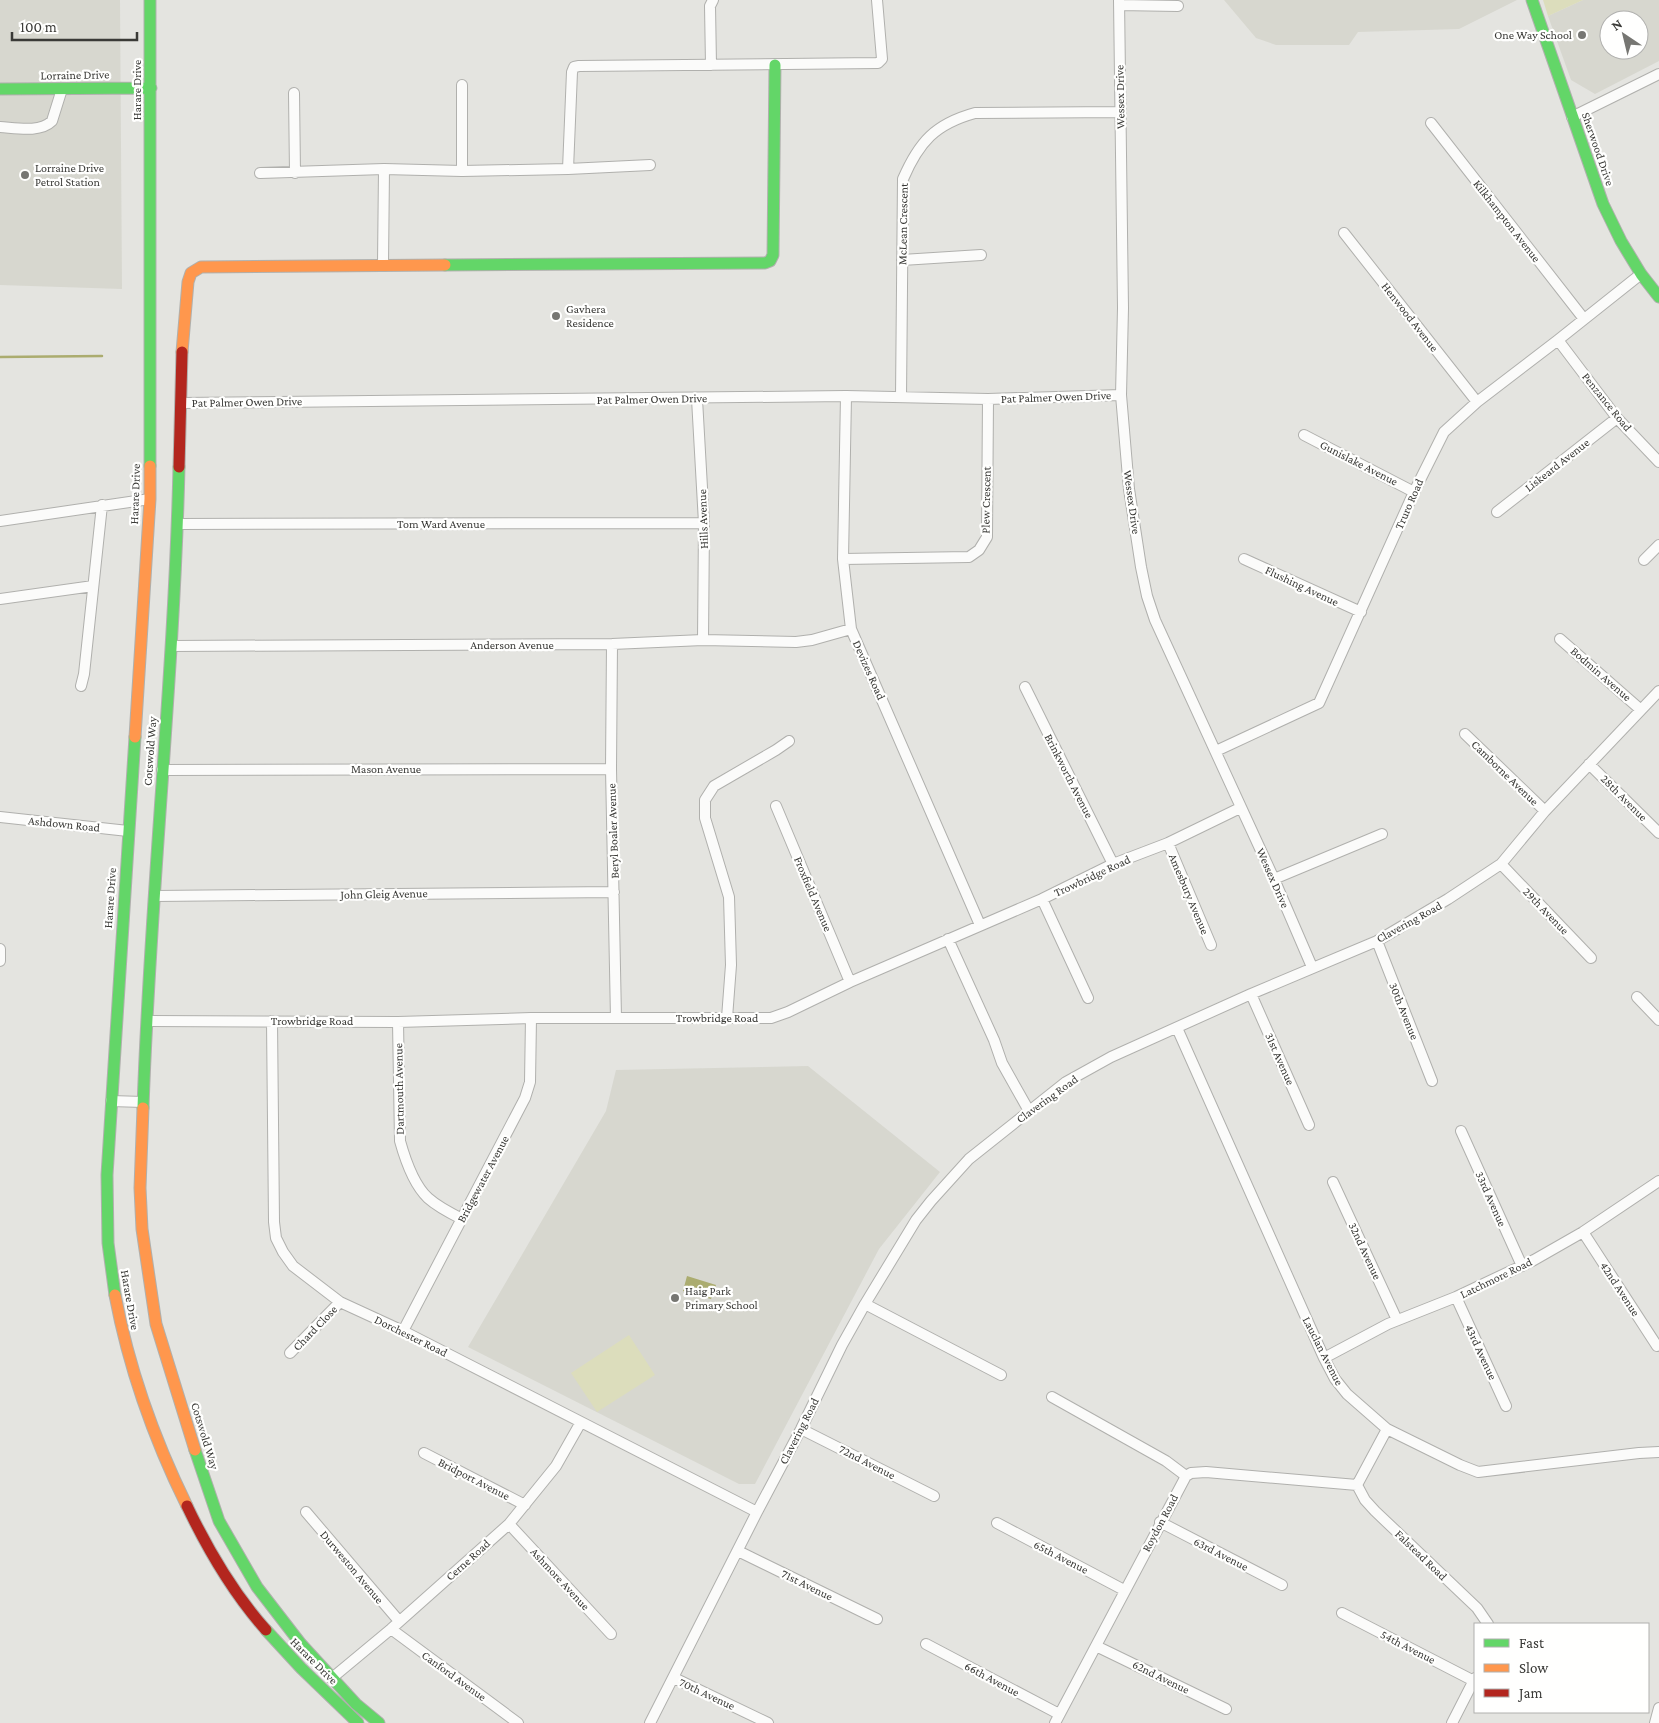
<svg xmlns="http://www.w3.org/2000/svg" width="1659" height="1723" font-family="'Crimson Pro',serif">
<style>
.built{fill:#d7d7cf;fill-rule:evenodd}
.green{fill:#dcddbc}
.water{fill:#abac6f}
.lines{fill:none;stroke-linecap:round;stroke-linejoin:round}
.stream{stroke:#abac6f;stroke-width:2.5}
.street-casing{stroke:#b0b0ad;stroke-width:12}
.fast-casing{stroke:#b0b0ad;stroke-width:13}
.slow-casing{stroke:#b0b0ad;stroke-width:13}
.jam-casing{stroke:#b0b0ad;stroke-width:13}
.street{stroke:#fbfbfa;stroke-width:10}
.fast{stroke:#63d668;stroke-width:11}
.slow{stroke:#ff974d;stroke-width:11}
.jam{stroke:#b3261e;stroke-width:11}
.poi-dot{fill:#767672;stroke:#fffffe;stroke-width:2}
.labels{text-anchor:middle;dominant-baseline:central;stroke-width:4.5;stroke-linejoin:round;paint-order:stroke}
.poi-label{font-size:12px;fill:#3a3a37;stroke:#fffffe;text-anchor:start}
.street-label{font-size:12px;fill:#3a3a37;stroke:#fffffe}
</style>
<rect width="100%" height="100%" fill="#e4e4e0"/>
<path class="built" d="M 0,0 L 120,0 L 122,289 L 0,285 Z
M 1224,0 L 1517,0 L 1459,29 L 1358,32 L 1349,45 L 1276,45 L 1256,38 Z
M 1583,0 L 1659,0 L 1659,61 L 1595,94 L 1571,80 L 1548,16 ZM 1609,20 L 1639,20 L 1639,50 L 1609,50 Z
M 808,1066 L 940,1172 L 879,1249 L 755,1484 L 739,1484 L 468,1347 L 606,1111 L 616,1070 Z"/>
<path class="green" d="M 1543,0 L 1583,0 L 1548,16 Z
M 629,1335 L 655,1375 L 597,1412 L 571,1373 Z"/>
<path class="water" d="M 687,1276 L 716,1285 L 711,1299 L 683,1291 Z"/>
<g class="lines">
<path class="stream" d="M 0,357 L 102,356"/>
<defs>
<path id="street" d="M 1119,0 L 1123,308 L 1121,395 L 1129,489 L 1141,567 L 1147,596 L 1155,620 L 1274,879 L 1312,967
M 1119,5 L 1178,6
M 711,65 L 710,6 L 713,0
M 462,85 L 462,171
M 294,93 L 295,173
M 1572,117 L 1659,74
M 1431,123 L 1584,319
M 0,127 C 16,128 40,133 52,121 L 62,89
M 568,169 L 650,165
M 260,173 L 384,169 L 462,171 L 568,169 L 572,72 L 574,67 L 579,66 L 878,63 L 882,59 L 877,0
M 1344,233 L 1477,402
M 902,260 L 981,255
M 383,264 L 384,169
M 1558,340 L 1617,418 L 1659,462
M 846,396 L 843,559 L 851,629 L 980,925
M 901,397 L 903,179 C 919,142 935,124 975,113 L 1120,112
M 697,399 L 704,523 L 703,640
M 182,403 L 846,396 L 988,399 L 1121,395
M 1304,435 L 1414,492
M 1497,512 L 1617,418
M 0,521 L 150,499
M 178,524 L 704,523
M 843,559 L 969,557 L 979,550 L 987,537 L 988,399
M 1244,559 L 1361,612
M 1644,560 L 1659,545
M 0,599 L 93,586
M 1560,639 L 1641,710
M 612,644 L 611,769 L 616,1018
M 172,646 L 612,644 L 703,640 L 796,642 L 812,640 L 851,629
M 81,686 L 84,674 L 102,505
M 1025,687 L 1113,864
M 1465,734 L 1545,811
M 1216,751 L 1319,703 L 1414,492 L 1444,432 L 1477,402 L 1558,340 L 1641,274
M 1589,764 L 1659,833
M 162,770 L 611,769
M 776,806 L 850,982
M 0,817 L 128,831
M 1168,843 L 1211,945
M 1501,864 L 1591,958
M 1274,879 L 1382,834
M 155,896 L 614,892
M 1042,899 L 1088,998
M 948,939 L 994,1040 L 1002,1063 L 1029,1111
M 1377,941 L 1432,1081
M 0,949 L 0,961
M 1251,994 L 1309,1125
M 1637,997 L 1659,1020
M 727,1018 L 731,965 L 729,897 L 705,818 L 705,800 L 714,786 L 776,750 L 789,741
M 149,1021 L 398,1022 L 531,1018 L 771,1018 L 788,1012 L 850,982 L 1042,899 L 1113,864 L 1168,843 L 1240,808
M 272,1021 L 274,1222 L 276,1238 L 283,1252 L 293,1266 L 340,1302 L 403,1331 L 757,1512
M 398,1022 L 400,1141 C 405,1159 414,1185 428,1198 C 438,1207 450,1213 462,1219
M 1177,1028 L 1324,1358 L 1335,1379 L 1347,1394 L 1387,1429 L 1460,1465 L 1478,1472 L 1639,1453 L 1659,1452
M 111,1101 L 143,1102
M 1461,1131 L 1522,1266
M 1333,1182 L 1397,1320
M 1583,1232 L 1657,1346
M 1456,1297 L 1506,1406
M 865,1304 L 1001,1375
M 403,1331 L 525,1098 L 530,1082 L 531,1018
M 290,1353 L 340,1302
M 1324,1358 L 1388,1324 L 1456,1297 L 1534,1260 L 1583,1232 L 1659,1181
M 1052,1397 L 1166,1461 L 1186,1476
M 801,1429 L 934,1496
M 424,1453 L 525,1505
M 1357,1485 L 1365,1500 L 1375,1511 L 1477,1608 L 1488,1624
M 1357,1485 L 1387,1429
M 306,1512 L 399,1621
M 1160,1522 L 1282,1585
M 997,1523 L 1124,1590
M 509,1524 L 611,1634
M 738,1551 L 877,1619
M 1342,1613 L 1474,1681
M 391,1629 L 518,1723
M 926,1644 L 1059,1714
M 1096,1646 L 1226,1709
M 332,1678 L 391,1629 L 509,1524 L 556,1466 L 581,1422
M 674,1678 L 768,1723
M 650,1723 L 757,1512 L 801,1429 L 842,1345 L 865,1304 L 916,1220 L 931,1201 L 969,1159 L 1066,1082 L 1111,1057 L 1251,994 L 1377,941 L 1448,899 L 1501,864 L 1545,811 L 1659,691
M 1055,1723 L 1186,1476 L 1191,1473 L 1206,1472 L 1357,1485
M 1452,1723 L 1475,1678
M 1655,1723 L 1659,1708"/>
<path id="fast" d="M 150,0 L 150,466
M 1532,0 L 1603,204 L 1621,241 L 1641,274 L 1659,297
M 0,89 L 151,88
M 445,265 L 765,263 L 770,261 L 773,255 L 775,65
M 143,1108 C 150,894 174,681 179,467
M 115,1295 L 108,1243 L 107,1175 L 135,737
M 195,1450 L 219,1521 L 257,1587 L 301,1644 L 356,1704 L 379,1723
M 266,1630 L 301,1668 L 358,1723"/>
<path id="slow" d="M 182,352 L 188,282 L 191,273 L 201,267 L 445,265
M 135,737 L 150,499 L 150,466
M 143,1108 L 140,1188 L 142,1229 L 156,1324 L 195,1450
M 115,1295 C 129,1369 154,1439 187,1506"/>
<path id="jam" d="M 179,467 L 182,352
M 187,1506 C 208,1550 233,1593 266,1630"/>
</defs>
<use href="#street" class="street-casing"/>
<use href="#fast" class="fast-casing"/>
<use href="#slow" class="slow-casing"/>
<use href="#jam" class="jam-casing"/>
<use href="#street" class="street"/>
<use href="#fast" class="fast"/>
<use href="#slow" class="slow"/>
<use href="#jam" class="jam"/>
</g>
<g class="poi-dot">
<circle cx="1582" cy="35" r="5"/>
<circle cx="25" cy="175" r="5"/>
<circle cx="556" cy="316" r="5"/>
<circle cx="675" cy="1298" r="5"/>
</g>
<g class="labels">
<g class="poi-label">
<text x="1572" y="35" text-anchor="end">One Way School</text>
<text x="35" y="168">Lorraine Drive<tspan x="35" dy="14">Petrol Station</tspan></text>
<text x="566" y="309">Gavhera<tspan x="566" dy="14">Residence</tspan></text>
<text x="685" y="1291">Haig Park<tspan x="685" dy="14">Primary School</tspan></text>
</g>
<g class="street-label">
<text transform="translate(75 75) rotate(-1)">Lorraine Drive</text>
<text transform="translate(137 90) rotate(-90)">Harare Drive</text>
<text transform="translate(1120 97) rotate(-91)">Wessex Drive</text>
<text transform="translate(1598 149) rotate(71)">Sherwood Drive</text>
<text transform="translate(1507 221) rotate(52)">Kilkhampton Avenue</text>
<text transform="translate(903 224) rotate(-89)">McLean Crescent</text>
<text transform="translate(1410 317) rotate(52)">Henwood Avenue</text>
<text transform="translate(1056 397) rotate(-2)">Pat Palmer Owen Drive</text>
<text transform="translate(652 399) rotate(-1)">Pat Palmer Owen Drive</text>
<text transform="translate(247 402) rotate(-1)">Pat Palmer Owen Drive</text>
<text transform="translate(1607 402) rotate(51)">Penzance Road</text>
<text transform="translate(1359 463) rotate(27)">Gunislake Avenue</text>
<text transform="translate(1557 465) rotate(-38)">Liskeard Avenue</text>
<text transform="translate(135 494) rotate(-88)">Harare Drive</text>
<text transform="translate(986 500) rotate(-89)">Plew Crescent</text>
<text transform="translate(1132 502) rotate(82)">Wessex Drive</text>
<text transform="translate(1409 504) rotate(-66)">Truro Road</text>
<text transform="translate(703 519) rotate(-92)">Hills Avenue</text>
<text x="441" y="524">Tom Ward Avenue</text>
<text transform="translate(1302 586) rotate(25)">Flushing Avenue</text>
<text x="512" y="645">Anderson Avenue</text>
<text transform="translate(869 670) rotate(66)">Devizes Road</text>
<text transform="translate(1601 674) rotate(41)">Bodmin Avenue</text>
<text transform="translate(150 751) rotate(-86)">Cotswold Way</text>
<text x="386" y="769">Mason Avenue</text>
<text transform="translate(1505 773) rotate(44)">Camborne Avenue</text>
<text transform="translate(1069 776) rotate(63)">Brinkworth Avenue</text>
<text transform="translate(1624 798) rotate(45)">28th Avenue</text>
<text transform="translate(64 824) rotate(6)">Ashdown Road</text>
<text transform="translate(613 831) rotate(-92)">Beryl Boaler Avenue</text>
<text transform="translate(1092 876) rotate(-25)">Trowbridge Road</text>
<text transform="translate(1273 878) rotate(66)">Wessex Drive</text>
<text transform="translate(384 894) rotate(-1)">John Gleig Avenue</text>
<text transform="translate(813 894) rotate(67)">Froxfield Avenue</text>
<text transform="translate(1189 894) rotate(67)">Amesbury Avenue</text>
<text transform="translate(110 898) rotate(-86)">Harare Drive</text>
<text transform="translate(1546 911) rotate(46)">29th Avenue</text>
<text transform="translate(1409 922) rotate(-29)">Clavering Road</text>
<text transform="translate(1404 1011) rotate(68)">30th Avenue</text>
<text x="717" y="1018">Trowbridge Road</text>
<text x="312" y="1021">Trowbridge Road</text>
<text transform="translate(1280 1059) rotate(66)">31st Avenue</text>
<text transform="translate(399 1089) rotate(-91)">Dartmouth Avenue</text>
<text transform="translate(1047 1099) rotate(-36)">Clavering Road</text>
<text transform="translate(483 1179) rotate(-62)">Bridgewater Avenue</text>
<text transform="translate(1491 1199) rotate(66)">33rd Avenue</text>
<text transform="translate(1365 1251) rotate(65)">32nd Avenue</text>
<text transform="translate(1496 1278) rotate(-26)">Latchmore Road</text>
<text transform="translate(1620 1289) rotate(57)">42nd Avenue</text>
<text transform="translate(130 1300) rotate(80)">Harare Drive</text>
<text transform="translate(315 1328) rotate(-46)">Chard Close</text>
<text transform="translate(411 1336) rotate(26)">Dorchester Road</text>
<text transform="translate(1323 1351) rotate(63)">Lauclan Avenue</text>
<text transform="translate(1481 1352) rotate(65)">43rd Avenue</text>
<text transform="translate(799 1431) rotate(-63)">Clavering Road</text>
<text transform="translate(205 1436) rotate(73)">Cotswold Way</text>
<text transform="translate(867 1462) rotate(27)">72nd Avenue</text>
<text transform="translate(474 1479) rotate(27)">Bridport Avenue</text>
<text transform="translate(1160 1523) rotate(-62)">Roydon Road</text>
<text transform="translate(1221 1554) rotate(27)">63rd Avenue</text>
<text transform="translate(1421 1555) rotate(44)">Falstead Road</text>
<text transform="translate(1061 1557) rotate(27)">65th Avenue</text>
<text transform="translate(468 1560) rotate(-42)">Cerne Road</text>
<text transform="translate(352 1567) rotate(50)">Durweston Avenue</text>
<text transform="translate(560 1579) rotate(47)">Ashmore Avenue</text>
<text transform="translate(807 1585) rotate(26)">71st Avenue</text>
<text transform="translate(1408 1647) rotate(27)">54th Avenue</text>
<text transform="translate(314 1661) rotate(45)">Harare Drive</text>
<text transform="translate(454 1676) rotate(36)">Canford Avenue</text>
<text transform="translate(1161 1677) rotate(26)">62nd Avenue</text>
<text transform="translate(992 1679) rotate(28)">66th Avenue</text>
<text transform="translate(707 1694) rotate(25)">70th Avenue</text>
</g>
</g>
<rect x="1474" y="1623" width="175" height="90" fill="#fffffe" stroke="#b0b0ae"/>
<rect x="1484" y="1639" width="25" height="8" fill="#63d668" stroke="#b0b0ae"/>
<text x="1519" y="1648" font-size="15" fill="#3a3a37">Fast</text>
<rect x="1484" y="1664" width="25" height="8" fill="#ff974d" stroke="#b0b0ae"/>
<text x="1519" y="1673" font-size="15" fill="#3a3a37">Slow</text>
<rect x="1484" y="1689" width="25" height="8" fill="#b3261e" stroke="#b0b0ae"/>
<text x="1519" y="1698" font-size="15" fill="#3a3a37">Jam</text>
<g transform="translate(1624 35) rotate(325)"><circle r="24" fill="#fffffe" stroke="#b0b0ae"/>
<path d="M0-4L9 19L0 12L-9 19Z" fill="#767672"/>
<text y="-8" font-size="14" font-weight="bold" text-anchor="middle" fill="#3a3a37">N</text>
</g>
<path d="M12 32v8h125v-8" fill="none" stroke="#3a3a37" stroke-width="2.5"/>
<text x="20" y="32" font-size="15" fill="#3a3a37" stroke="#fffffe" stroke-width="4" paint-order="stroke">100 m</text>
</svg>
